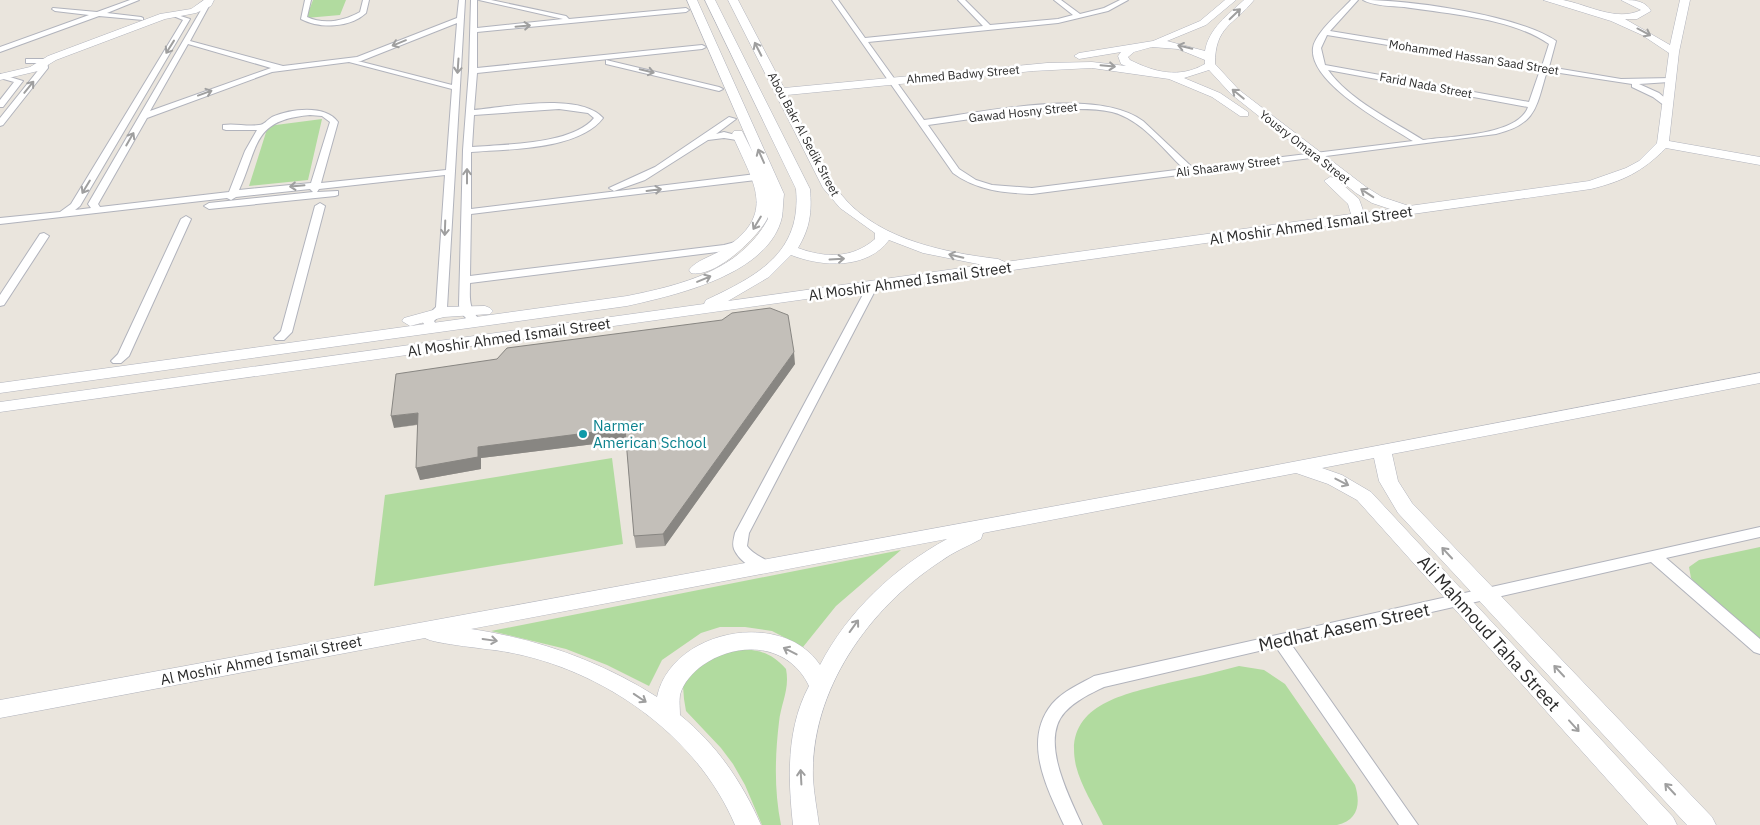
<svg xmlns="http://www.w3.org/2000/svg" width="1760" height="825" font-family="'IBM Plex Sans',sans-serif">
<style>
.green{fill:#b1db9f}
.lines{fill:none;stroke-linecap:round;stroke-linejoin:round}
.street-casing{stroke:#b1b3bc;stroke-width:2}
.secondary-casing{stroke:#b1b3bc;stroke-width:1}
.street{fill:#fff;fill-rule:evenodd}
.secondary{fill:#fff;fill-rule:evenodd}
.wall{fill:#a8a49f}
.shaded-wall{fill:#888682}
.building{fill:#c3bfb9;stroke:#888682}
.oneway{stroke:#9f9f9f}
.culture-dot{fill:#0f9aa8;stroke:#fff;stroke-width:2}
.labels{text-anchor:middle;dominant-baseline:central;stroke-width:5;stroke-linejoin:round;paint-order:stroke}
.far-street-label{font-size:12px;fill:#2a2a2a;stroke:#fff}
.street-label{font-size:15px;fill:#2a2a2a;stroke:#fff}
.culture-label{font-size:15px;fill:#0d838f;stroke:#fff;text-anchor:start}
.near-street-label{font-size:18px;fill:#2a2a2a;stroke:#fff}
</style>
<rect width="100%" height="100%" fill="#eae5dd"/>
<path class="green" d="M 313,0 L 346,0 L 340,15 L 306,18 Z
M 322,119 L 308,180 L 249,186 L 268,126 Z
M 612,458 L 623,544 L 374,586 L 385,495 Z
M 1760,547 L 1760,642 L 1696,585 L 1691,578 L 1689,567 L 1699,560 Z
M 901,550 L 836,606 L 803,647 L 772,631 L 745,627 L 720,627 L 701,633 L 662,660 L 649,686 L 607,665 L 566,649 L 491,631 Z
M 728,649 C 752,649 769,649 786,669 C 790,689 781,703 779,722 C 775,756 774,791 781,825 L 762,825 L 745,785 L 733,764 L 721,748 L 686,711 L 684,699 L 683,686 L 697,665 Z
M 1239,666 L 1264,670 L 1285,684 L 1355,785 C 1361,804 1358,820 1337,825 L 1103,825 C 1094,806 1081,786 1076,766 C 1062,704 1126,694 1168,683 C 1192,678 1216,672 1239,666 Z"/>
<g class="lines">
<defs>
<path id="street" d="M 130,0 L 139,0 L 107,13 L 141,17 L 143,18 L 143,20 L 99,16 L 0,52 L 0,47 L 89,15 L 55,11 L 52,9 L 53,8 L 97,12 Z
M 305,0 L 311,0 L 307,17 C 324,25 344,21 360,12 L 363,0 L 369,0 L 366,13 C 350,28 320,29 301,19 Z
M 459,0 L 465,0 L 447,308 L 434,321 L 438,328 L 436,330 L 428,330 L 422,321 L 436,307 L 445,175 L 319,189 L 317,192 L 338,191 L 338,195 L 335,196 L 209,209 L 204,206 L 209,203 L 313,192 L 310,189 L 236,197 L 231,200 L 227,198 L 0,224 L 0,218 L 60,212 L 71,204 L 183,20 L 171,15 L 171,13 L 190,19 L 80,206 L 75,210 L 91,208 L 88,204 L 204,5 L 209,6 L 190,41 L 283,66 L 357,57 L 457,18 ZM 457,23 L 452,85 L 358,61 L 361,61 ZM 188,44 L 271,68 L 150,111 ZM 349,62 L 452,89 L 446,170 L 321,183 L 338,122 C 325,104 290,109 272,117 C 267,120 264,125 259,125 C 247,127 235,123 223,125 L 223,129 L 226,130 L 257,130 L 245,151 L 229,192 L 100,207 L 98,204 L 147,118 L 272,72 ZM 310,115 L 322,116 L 330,122 L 311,183 L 239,190 C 259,146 252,120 310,115 Z
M 471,0 L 477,0 L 477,28 L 563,19 L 479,0 L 491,0 L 566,16 L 569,19 L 686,8 L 689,10 L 686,12 L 477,32 L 477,68 L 702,45 L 706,47 L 702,49 L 477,73 L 474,110 C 506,107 580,92 603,118 C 579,150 509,149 471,152 L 471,209 L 756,174 L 761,177 L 756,180 L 471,214 L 470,276 L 724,245 L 739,241 L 744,244 L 743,246 L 725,251 L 470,283 C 470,297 468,306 478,318 L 472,325 L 464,325 L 462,323 L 466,318 L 460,312 L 459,305 L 463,150 L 469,71 ZM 559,109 L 588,113 L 594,118 C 572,145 504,144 472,147 L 474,115 Z
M 832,0 L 838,0 L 865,38 L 983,26 L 958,0 L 965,0 L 990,25 L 1058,19 L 1073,15 L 1054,0 L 1061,0 L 1080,14 L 1104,8 L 1120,0 L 1128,0 L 1108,11 L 1058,23 L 868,42 L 924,120 C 980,113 1096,86 1143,121 L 1193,168 L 1413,141 C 1386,124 1309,83 1313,48 C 1315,33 1341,11 1351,0 L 1358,0 L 1330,31 L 1542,66 L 1549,44 C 1512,18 1449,14 1404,7 C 1392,6 1373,6 1363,0 C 1410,0 1518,15 1556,41 L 1549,67 L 1621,79 L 1672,78 L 1673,80 L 1669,82 L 1639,84 L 1659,93 L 1672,104 L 1665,106 L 1653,97 L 1632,87 L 1632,84 L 1547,71 C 1536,107 1537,124 1496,134 L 1032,194 C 1003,193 976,190 953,173 ZM 1327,35 L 1540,70 L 1529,102 L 1325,65 L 1321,48 ZM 1328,70 L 1528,107 C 1518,136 1449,136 1423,140 C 1393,121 1348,99 1328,70 ZM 1062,109 C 1079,109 1096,108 1112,112 C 1141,119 1164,150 1184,169 L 1032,188 L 992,185 L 976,180 L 959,169 L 928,125 L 999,115 Z
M 26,59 L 47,59 L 48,68 L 3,125 L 0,126 L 0,118 L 40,68 L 40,63 L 26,63 Z
M 606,60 L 719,87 L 723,89 L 719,91 L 606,64 Z
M 0,74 L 23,81 L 3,107 L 0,107 L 0,100 L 14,82 L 0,78 Z
M 729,117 L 736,119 L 716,134 L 724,132 L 743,137 L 743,141 L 724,138 L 708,140 L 645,180 L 614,191 L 609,188 L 655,167 Z
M 320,203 L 325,206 L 292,332 L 284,340 L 276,340 L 274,338 L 281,331 L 315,206 Z
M 186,216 L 191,219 L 129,356 L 121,363 L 113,363 L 111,361 L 118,354 L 181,219 Z
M 44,233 L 49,236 L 4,305 L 0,306 L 0,295 L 40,234 Z
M 872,284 L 877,287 L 749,533 L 747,546 C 755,557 766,557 772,566 L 770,570 C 757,574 739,561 734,549 C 732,544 734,538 735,533 L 867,287 Z
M 1760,527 L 1760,537 L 1666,558 L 1760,639 L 1760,654 L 1754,652 L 1651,562 L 1291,644 L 1418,825 L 1399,825 L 1276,647 L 1104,687 C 1090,694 1076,700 1065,712 C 1039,740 1069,796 1082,825 L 1064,825 C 1047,788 1022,741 1052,704 C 1063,691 1080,684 1094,676 Z"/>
<path id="secondary" d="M 204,0 L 214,0 L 211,6 L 196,13 L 165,19 L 56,60 L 38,71 L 0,80 L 0,74 L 30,67 L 48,56 L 160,14 L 191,9 Z
M 687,0 L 697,0 L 784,194 C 783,202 783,210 782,217 C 769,275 675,295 627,306 L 0,393 L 0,383 L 627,296 C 681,285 740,271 768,219 L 768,217 C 759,237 714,279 691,273 L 689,270 C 695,261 712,256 722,250 C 779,214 753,183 732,134 L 734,131 L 742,131 L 753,153 Z
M 705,0 L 715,0 L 810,189 C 812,212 810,228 798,248 C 825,258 852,259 875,239 L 875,233 L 840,208 L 823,188 L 728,0 L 738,0 L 784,88 L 1047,63 L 1092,62 L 1126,66 L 1121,64 L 1118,56 L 1121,52 L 1079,59 L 1074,56 L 1079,53 L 1153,41 L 1200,21 L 1225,0 L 1236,0 L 1206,25 L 1167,41 L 1205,51 C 1209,28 1228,15 1244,0 L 1254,0 C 1233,26 1215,26 1215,64 L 1239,90 L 1366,187 L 1382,197 L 1409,206 L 1589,181 L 1626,168 L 1639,161 L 1657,143 L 1669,53 L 1642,35 L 1611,21 L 1543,0 C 1550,0 1557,0 1563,0 C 1589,5 1616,22 1641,10 L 1621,0 C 1633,0 1645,0 1651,11 L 1637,19 L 1625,19 L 1670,45 L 1680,0 L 1690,0 L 1679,52 L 1669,141 L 1760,157 L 1760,165 L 1666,148 C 1642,172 1623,181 1591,189 L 0,412 L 0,402 L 704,304 L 706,300 C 757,276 802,253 796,189 ZM 1152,47 L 1178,49 L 1205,60 L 1205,64 C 1179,79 1154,72 1130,60 L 1128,57 L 1134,52 ZM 1092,68 L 1169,79 L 1212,97 L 1240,116 L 1248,116 L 1248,112 L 1220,93 L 1184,78 L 1209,70 L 1231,94 L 1356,193 L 1372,203 L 1390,209 L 1364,213 L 1359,199 L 1335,178 L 1330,177 L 1324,181 L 1348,204 L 1351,214 L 1005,262 L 998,259 C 941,252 869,238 835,186 C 817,158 803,125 787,95 L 1033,71 ZM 889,240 L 923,253 L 983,265 L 728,301 L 769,277 L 791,255 C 822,267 867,270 889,240 Z
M 485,306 L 490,308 L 493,311 L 490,314 L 444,317 L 410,326 L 402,321 L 404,318 L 444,307 Z
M 1760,373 L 1760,383 L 1392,454 L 1398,481 L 1412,503 L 1712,817 L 1716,825 L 1687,825 L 1398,513 L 1379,481 L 1374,458 L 1322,468 L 1342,475 L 1371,492 L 1673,817 L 1677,825 L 1648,825 L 1357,500 L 1328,484 L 1296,473 L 983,533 L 981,539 C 968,546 953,552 941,561 C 869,608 810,690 813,779 C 814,794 817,810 819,825 L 793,825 C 788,779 786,729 809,686 C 789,644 739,640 703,665 C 693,672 683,683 680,695 C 679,702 680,709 680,715 C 717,745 742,782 761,825 L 735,825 C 697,735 602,669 507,652 C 492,649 433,644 425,638 L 0,718 L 0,700 L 1219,476 ZM 947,539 C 894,568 848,611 820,665 C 782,608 671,630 657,697 C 600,661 538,639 471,629 Z"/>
</defs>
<use href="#street" class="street-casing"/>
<use href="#secondary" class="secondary-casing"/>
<use href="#street" class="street"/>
<use href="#secondary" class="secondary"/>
</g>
<path class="wall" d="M 795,364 L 665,546 L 636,548 L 634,536 L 626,440 L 481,458 L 481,469 L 420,480 L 417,425 L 394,428 Z"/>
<path class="shaded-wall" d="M 794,352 L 795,364 L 665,546 L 663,534 Z
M 418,413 L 421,424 L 394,428 L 391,416 Z
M 625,428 L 627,440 L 481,458 L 481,469 L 420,480 L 416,468 L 478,447 Z"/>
<path class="building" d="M 770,308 L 788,315 L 794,352 L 663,534 L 634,536 L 625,428 L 478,447 L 478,457 L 416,468 L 418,413 L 391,416 L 396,374 L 497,359 L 507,348 L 722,320 L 732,313 Z"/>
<defs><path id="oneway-shaft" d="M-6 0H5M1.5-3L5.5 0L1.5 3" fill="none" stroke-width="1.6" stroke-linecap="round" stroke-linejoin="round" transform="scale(1.25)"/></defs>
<g class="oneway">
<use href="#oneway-shaft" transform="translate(1235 14) rotate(-44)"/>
<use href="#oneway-shaft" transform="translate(523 26) rotate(-5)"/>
<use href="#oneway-shaft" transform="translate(1644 32) rotate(28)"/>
<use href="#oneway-shaft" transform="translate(399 43) rotate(158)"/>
<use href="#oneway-shaft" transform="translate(170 47) rotate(122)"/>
<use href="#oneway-shaft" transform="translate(1185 47) rotate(-167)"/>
<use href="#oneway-shaft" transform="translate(758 49) rotate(-117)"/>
<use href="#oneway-shaft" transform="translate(458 66) rotate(94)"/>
<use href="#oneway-shaft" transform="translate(1108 66) rotate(5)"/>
<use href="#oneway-shaft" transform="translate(647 71) rotate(14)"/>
<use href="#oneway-shaft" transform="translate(29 87) rotate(-51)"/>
<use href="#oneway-shaft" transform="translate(205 93) rotate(-20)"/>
<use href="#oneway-shaft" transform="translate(1238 94) rotate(-141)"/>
<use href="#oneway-shaft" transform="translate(130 139) rotate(-60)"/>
<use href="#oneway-shaft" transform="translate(761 156) rotate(-114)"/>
<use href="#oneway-shaft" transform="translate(467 176) rotate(-90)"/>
<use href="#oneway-shaft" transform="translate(297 186) rotate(175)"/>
<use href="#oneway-shaft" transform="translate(86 187) rotate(121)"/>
<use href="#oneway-shaft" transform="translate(654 190) rotate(-7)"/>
<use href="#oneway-shaft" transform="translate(1367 193) rotate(-147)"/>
<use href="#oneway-shaft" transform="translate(757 223) rotate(121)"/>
<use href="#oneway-shaft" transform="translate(445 228) rotate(92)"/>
<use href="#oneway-shaft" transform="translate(956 256) rotate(-167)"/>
<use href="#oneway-shaft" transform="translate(837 259) rotate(-3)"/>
<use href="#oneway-shaft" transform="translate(704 279) rotate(-23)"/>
<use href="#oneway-shaft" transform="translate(1342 482) rotate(27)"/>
<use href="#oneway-shaft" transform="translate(1447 553) rotate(-133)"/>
<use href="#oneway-shaft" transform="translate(854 626) rotate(-54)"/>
<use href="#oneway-shaft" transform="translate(490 640) rotate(8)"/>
<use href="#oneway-shaft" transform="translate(790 651) rotate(-153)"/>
<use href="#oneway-shaft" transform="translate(1559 671) rotate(-133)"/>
<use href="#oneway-shaft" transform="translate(640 698) rotate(34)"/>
<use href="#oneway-shaft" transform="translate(1574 726) rotate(48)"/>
<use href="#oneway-shaft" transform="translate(801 777) rotate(-93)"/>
<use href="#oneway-shaft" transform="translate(1670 789) rotate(-133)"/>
</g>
<circle class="culture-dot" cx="583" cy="434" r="5"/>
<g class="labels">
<g class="far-street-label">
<text transform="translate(1474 57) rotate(9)">Mohammed Hassan Saad Street</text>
<text transform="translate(963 74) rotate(-5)">Ahmed Badwy Street</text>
<text transform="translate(1426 85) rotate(11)">Farid Nada Street</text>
<text transform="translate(1023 112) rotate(-6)">Gawad Hosny Street</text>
<text transform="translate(804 134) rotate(62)">Abou Bakr Al Sedik Street</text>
<text transform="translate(1305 147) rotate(38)">Yousry Omara Street</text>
<text transform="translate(1228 166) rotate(-7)">Ali Shaarawy Street</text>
</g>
<g class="street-label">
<text transform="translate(1311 225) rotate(-8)">Al Moshir Ahmed Ismail Street</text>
<text transform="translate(910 281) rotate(-8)">Al Moshir Ahmed Ismail Street</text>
<text transform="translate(509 337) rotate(-8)">Al Moshir Ahmed Ismail Street</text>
<text transform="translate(261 660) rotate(-11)">Al Moshir Ahmed Ismail Street</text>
</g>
<g class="culture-label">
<text x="593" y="425">Narmer<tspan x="593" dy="17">American School</tspan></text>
</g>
<g class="near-street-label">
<text transform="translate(1344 627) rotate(-12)">Medhat Aasem Street</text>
<text transform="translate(1489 633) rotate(48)">Ali Mahmoud Taha Street</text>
</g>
</g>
</svg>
